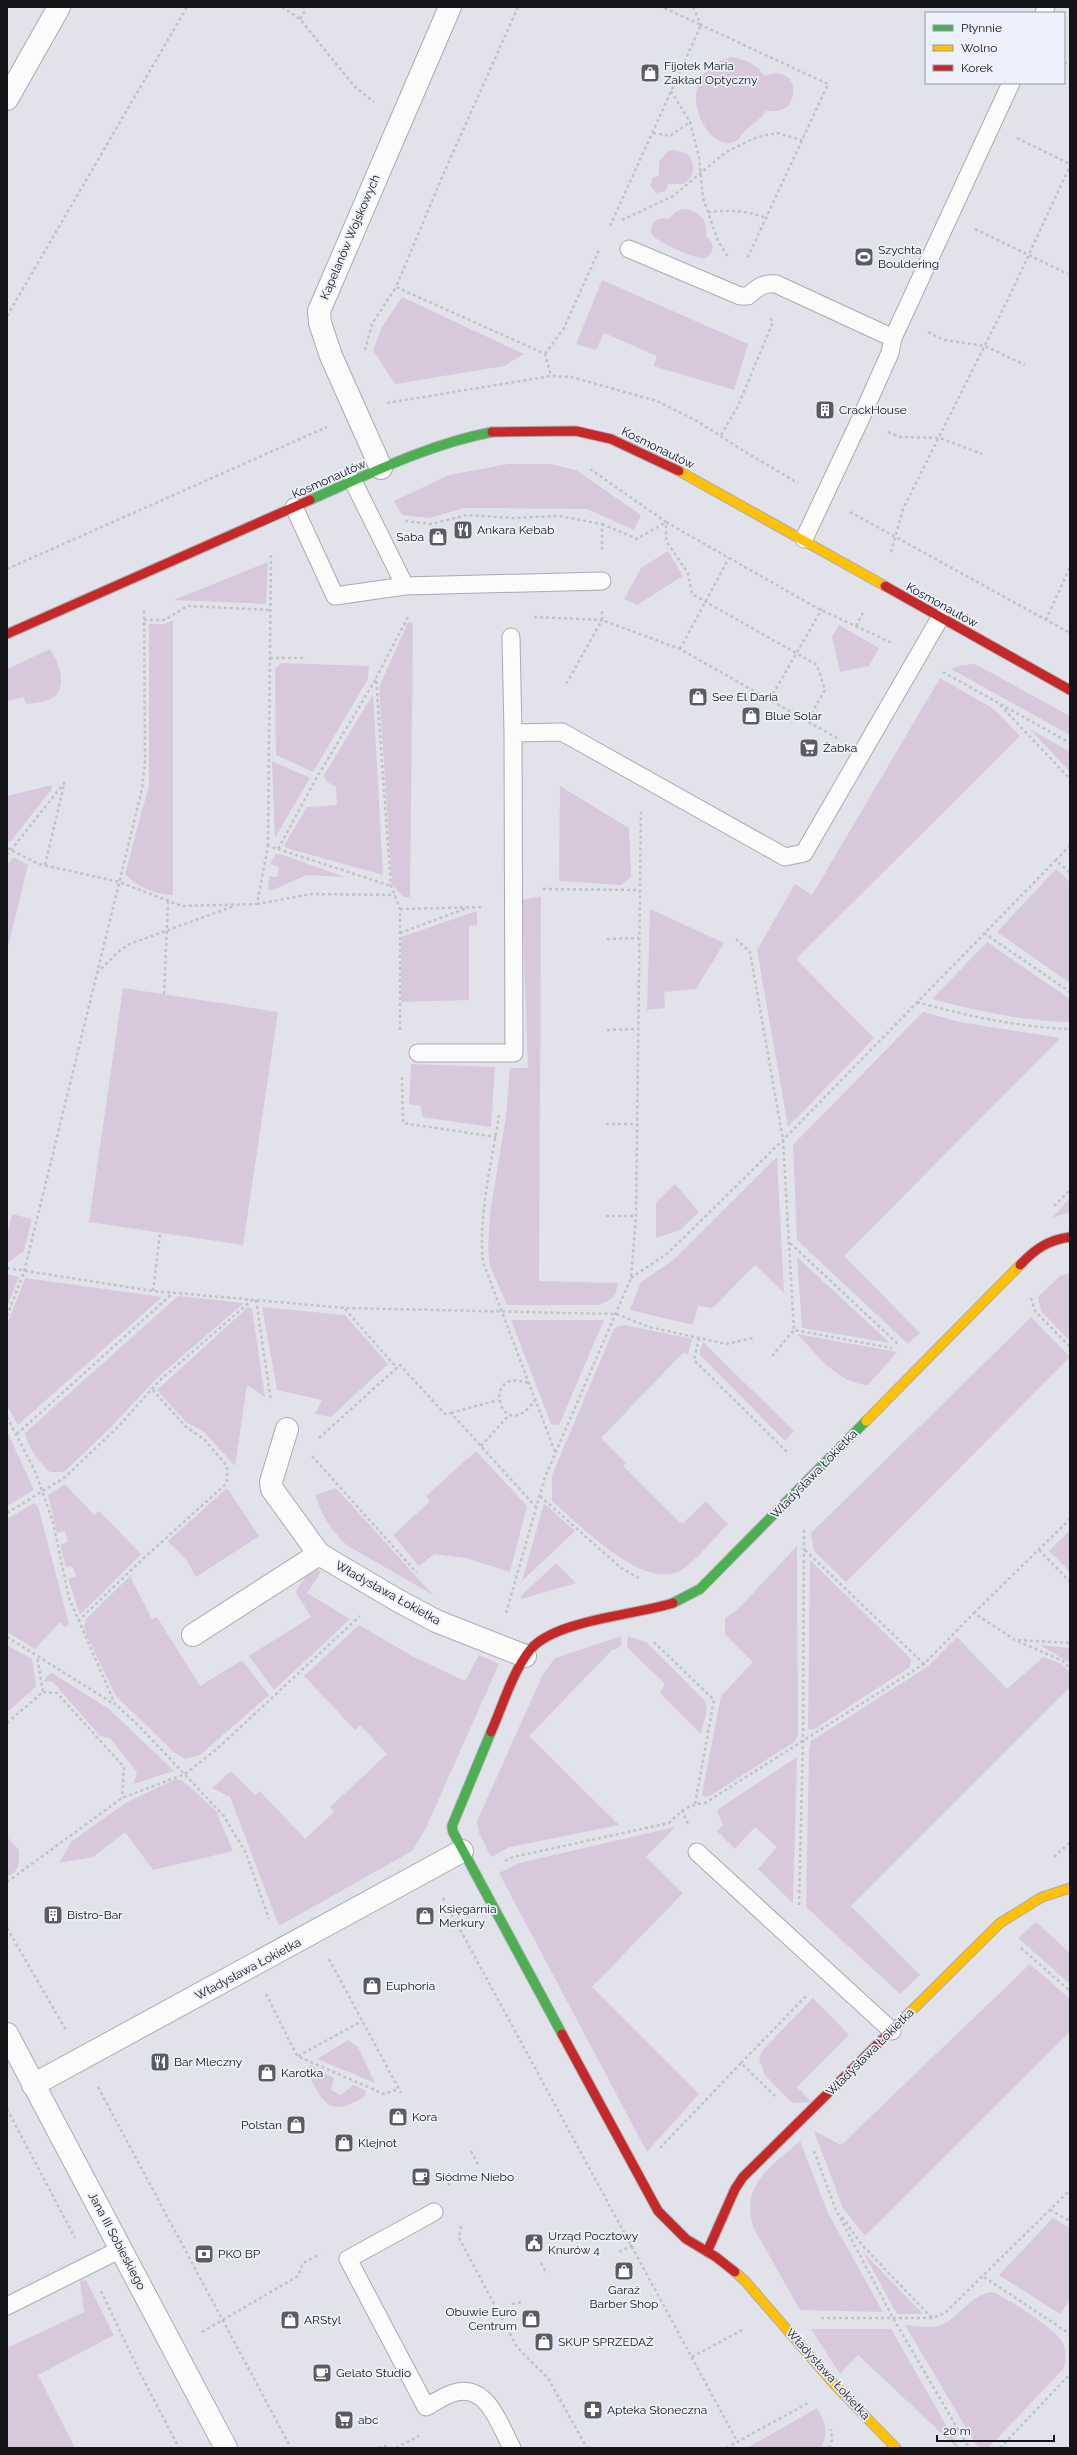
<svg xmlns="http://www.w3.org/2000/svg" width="1077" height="2455" font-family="Raleway,sans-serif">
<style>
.green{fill:#d7c9db}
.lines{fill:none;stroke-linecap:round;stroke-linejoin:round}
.lane-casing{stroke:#a9aaaf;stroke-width:19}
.street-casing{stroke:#a9aaaf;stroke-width:24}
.fast-casing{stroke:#a9aaaf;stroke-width:11}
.slow-casing{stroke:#a9aaaf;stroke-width:11}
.jam-casing{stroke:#a9aaaf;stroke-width:11}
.path{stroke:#c1c2c4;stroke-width:2.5;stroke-dasharray:3 3;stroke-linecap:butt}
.lane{stroke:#fbfbfc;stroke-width:17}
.street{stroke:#fbfbfc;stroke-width:22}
.fast{stroke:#4caf50;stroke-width:9}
.slow{stroke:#ffc107;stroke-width:9}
.jam{stroke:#c62828;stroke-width:9}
.labels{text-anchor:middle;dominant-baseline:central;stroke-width:3.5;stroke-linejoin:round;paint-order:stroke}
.poi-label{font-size:12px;fill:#131418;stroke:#ecf0fb;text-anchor:start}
.street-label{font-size:12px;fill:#131418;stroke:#ecf0fb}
</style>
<rect width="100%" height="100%" fill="#e2e3ea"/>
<path class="green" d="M 731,57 C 746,60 755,63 765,76 C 789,65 802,88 787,107 L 779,111 L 766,111 C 760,120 754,123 746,130 C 742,133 741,138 736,141 C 706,157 666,74 731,57 Z
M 675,150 L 688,154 C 696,166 695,176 683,184 L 668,184 L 666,191 L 656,193 L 650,185 L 653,178 L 659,175 L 659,161 L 668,151 Z
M 685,209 C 700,212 708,220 706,236 C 715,242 715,251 706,258 C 696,260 659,243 652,235 C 649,223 657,216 668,219 L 677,211 Z
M 602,280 L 748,344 L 734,390 L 653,366 L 657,356 L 604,333 L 596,350 L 576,344 Z
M 402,297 L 524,354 L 504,366 L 395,384 L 373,350 L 382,327 Z
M 508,464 L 550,464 L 576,470 L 641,515 L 634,530 L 587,509 L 465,508 L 429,518 L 402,515 L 394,501 L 449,475 Z
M 668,551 L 683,576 L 637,605 L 624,599 L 641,568 Z
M 268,562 L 266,604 L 174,600 Z
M 173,620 L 173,895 C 156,895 137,887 125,874 L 149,785 L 149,624 L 165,624 Z
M 408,622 L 413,623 L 410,897 L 403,897 L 392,885 L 379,687 Z
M 839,625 L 879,648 L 869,666 L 840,672 L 832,637 Z
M 50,649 C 60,664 70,691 48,700 C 41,703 33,703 26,704 L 23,697 L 7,701 L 7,669 Z
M 281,663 L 369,666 L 368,679 L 313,772 L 276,755 L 275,669 Z
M 975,664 L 1070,716 L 1070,735 L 951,669 L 961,665 Z
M 940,678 L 994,709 L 1020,736 L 796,959 L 874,1038 L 788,1127 L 757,950 L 795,884 L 812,895 Z
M 373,694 L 383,875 L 286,848 L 284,845 L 307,807 L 337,805 L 336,787 L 327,782 L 324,775 Z
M 1030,729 L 1070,752 L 1070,772 Z
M 272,761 L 310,778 L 275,838 Z
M 52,785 L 51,790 L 11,841 L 7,842 L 7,796 Z
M 560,786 L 629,828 L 631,877 L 621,885 L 559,881 Z
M 276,854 L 280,854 L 345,877 L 307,875 L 273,890 L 268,890 L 269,876 L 277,877 L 279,867 L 270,864 Z
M 14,857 L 28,865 L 7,951 L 7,864 Z
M 1056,869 L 1070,882 L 1070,983 L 997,932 Z
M 541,896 L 539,1281 L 618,1283 C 617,1297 610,1302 597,1305 L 507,1305 L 490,1266 L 488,1248 L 490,1214 L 506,1116 L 510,1068 L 528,1068 L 522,900 Z
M 650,909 L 724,943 L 696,989 L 664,992 L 665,1008 L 647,1010 Z
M 477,911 L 477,925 L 469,926 L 469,1000 L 401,1002 L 401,937 Z
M 987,942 L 1070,999 L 1070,1022 C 1024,1021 976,1011 932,999 Z
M 123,988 L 278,1012 L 243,1245 L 89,1222 Z
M 923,1012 L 960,1022 L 1060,1038 L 844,1256 L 920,1333 L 908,1344 L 797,1240 L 793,1145 Z
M 411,1064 L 495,1067 L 491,1127 L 422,1117 L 421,1106 L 409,1104 Z
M 777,1157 L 784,1293 L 755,1265 L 713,1308 L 698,1306 L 693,1325 L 630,1310 L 641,1282 L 673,1260 Z
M 675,1184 L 699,1212 L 680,1230 L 656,1238 L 656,1202 Z
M 1070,1198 L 1070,1212 L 1052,1218 Z
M 12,1214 L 32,1219 L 24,1251 L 7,1263 L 7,1236 Z
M 797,1257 L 890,1343 L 802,1328 Z
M 1070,1273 L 1070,1341 L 1041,1311 L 1038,1297 L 1060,1276 Z
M 7,1274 L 19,1277 L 7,1307 Z
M 25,1278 L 162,1297 L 18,1425 L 7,1406 L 7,1325 Z
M 178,1296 L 244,1303 L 157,1378 L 111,1427 L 64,1472 L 50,1472 C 40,1463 27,1447 25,1433 Z
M 248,1307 L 252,1309 L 265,1397 L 247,1385 L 235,1466 L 204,1432 L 186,1422 L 157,1390 Z
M 262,1307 L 345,1315 L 388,1364 L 331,1417 L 315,1414 L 322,1400 L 277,1390 Z
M 1031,1317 L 1070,1357 L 846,1582 L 814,1551 L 811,1533 Z
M 511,1320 L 604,1320 L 559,1425 L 551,1424 Z
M 625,1325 L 692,1339 L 688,1355 L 684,1352 L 601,1438 L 626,1463 L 623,1466 L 682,1524 L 706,1501 L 728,1524 C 714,1538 699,1558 683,1569 C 646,1595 578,1523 552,1501 L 552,1475 L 613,1331 L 616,1327 Z
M 797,1334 L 897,1352 L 868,1385 C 838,1384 817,1354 797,1334 Z
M 703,1342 L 794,1431 L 785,1441 L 699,1354 Z
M 7,1431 L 34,1490 L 7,1506 Z
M 476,1451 L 527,1506 L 510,1572 L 466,1558 L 434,1554 L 419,1566 L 393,1535 L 430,1501 L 426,1496 Z
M 65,1484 L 94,1515 L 99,1511 L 141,1554 L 80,1615 L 68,1579 L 76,1576 L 72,1566 L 66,1567 L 60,1545 L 68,1542 L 65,1531 L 57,1533 L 48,1495 Z
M 227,1488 L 259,1536 L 196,1577 L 187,1561 L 168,1541 Z
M 336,1488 L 433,1595 L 348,1546 C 331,1531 322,1516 315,1495 Z
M 34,1503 L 38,1506 L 69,1624 L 65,1628 L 60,1622 L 35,1649 L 7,1632 L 7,1519 Z
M 544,1503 L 575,1531 L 522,1581 Z
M 1070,1530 L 1070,1572 L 1049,1551 Z
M 797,1546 L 798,1736 L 794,1742 L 710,1796 L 704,1797 L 702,1794 L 721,1696 L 753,1662 L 725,1635 L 725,1618 L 737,1610 Z
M 810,1560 L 911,1659 L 910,1667 L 813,1730 L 808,1729 Z
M 556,1563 L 576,1583 L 521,1599 L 521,1596 Z
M 318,1569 L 321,1572 L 307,1593 L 350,1619 L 274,1690 L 249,1656 L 311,1617 L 296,1593 C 299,1582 308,1573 318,1569 Z
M 130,1576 L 152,1619 L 157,1617 L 200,1686 L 242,1660 L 269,1695 L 200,1755 L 186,1759 L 175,1753 L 116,1696 L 86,1634 L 84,1626 L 86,1619 Z
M 359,1625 L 412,1656 L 465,1681 L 479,1655 L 499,1664 L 425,1830 L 412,1851 L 279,1926 L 230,1797 L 212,1788 L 231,1771 L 255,1795 L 260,1791 L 305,1839 L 334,1812 L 330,1807 L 387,1754 L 360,1725 L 355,1730 L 304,1676 Z
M 621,1636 L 621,1645 L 615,1650 L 613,1649 L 529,1736 L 619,1825 L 510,1847 L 491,1857 L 479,1833 L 477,1821 L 543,1674 L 555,1658 Z
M 628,1636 L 646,1642 L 705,1701 L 707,1709 L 701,1734 L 660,1693 L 665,1684 L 627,1647 Z
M 957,1637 L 1007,1689 L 1043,1657 L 1062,1664 L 1070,1672 L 1070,1687 L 851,1906 L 920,1975 L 900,1994 L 806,1907 L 809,1750 L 811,1741 L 927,1667 Z
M 7,1645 L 32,1659 L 36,1687 L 7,1712 Z
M 1040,1645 L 1070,1648 L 1070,1663 Z
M 52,1673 L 109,1709 L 174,1771 L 133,1784 L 137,1772 L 110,1738 L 100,1736 L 52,1681 L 43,1682 L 48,1675 Z
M 797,1757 L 793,1903 L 758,1869 L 777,1847 L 755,1827 L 735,1849 L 717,1831 L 723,1825 L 717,1810 Z
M 176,1779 L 183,1781 L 216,1811 L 233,1851 L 153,1870 L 125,1832 L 93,1857 L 59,1863 L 72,1841 L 127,1802 Z
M 675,1827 L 646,1857 L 683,1893 L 592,1987 L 699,2094 L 647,2152 L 499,1873 L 519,1863 Z
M 7,1837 L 19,1850 C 19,1863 20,1871 7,1877 Z
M 1036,1922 L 1070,1953 L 1070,1984 L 1018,1938 Z
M 1030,1964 L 1070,1999 L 1070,2032 L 865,2236 L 843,2208 L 814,2131 L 841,2145 Z
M 813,1998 L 849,2035 L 797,2087 L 812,2102 L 792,2103 L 765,2075 L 759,2059 L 762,2051 Z
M 348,2040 L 358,2047 L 375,2083 L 317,2059 Z
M 310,2065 L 334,2078 L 331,2090 L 341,2095 L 353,2085 L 365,2090 L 366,2095 C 362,2099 356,2102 350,2104 C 324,2116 317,2089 306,2069 Z
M 800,2141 L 828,2213 L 883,2312 L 800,2310 L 753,2227 C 741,2182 771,2167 800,2141 Z
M 1053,2218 L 1070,2228 L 1070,2300 L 1060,2314 L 999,2275 Z
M 863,2252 L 923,2314 L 897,2314 Z
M 86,2280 L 114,2335 L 38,2375 L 75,2448 L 7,2448 L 7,2348 L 84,2312 L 80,2281 Z
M 992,2292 C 1006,2297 1057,2330 1063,2343 C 1066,2351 1066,2360 1064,2368 L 989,2447 L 978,2448 L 905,2325 C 915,2326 927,2328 937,2326 C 958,2322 967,2295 992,2292 Z
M 811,2329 L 891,2329 L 959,2448 L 957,2448 L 858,2355 L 840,2374 Z
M 817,2408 C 825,2421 829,2434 821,2448 L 747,2448 Z"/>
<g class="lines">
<defs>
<path id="lane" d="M 1044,13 L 1046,7
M 629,249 L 740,296 L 748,296 C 758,287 763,283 776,284 L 893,338
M 353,481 L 405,586 L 602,581
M 294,507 L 335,596 L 405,586
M 804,539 L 860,420 L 890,353 L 893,338 L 1011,83
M 511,637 L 513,733 L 562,732 L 785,857 L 804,853 L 940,618
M 418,1053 L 514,1053 L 513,733
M 697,1852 L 892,2031
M 434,2212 L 348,2259 L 426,2407 C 436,2402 446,2394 457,2392 C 488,2385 500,2426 512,2448
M 7,2306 L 121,2249"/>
<path id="street" d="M 7,99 L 59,7
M 381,468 L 331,356 L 320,323 L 319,311 L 450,7
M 287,1429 L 271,1482 L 272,1489 L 319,1554 L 397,1600 L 436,1621 L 525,1656
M 193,1635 L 319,1554
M 7,2034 L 226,2448
M 33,2085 L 462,1851"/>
<path id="fast" d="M 310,500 C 369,474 429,444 492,432
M 673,1603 L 700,1589 L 866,1421
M 491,1732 L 452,1826 L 453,1832 L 562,2034"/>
<path id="slow" d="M 679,471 L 885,586
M 866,1421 L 1020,1265
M 895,2027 L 1000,1923 L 1042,1897 L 1070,1888
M 735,2272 L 745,2281 L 834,2384 L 896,2448"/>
<path id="jam" d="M 492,432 L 576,431 L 611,439 L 679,471
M 885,586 L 1070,690
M 7,634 L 310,500
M 1020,1265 C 1035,1249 1048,1240 1070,1237
M 491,1732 C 503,1705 512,1673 530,1650 C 554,1620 636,1615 673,1603
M 562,2034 L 658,2211 L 686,2239 L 716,2257 L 735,2272
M 707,2252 L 735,2189 L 743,2177 L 895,2027"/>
</defs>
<use href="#lane" class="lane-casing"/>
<use href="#street" class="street-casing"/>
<use href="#fast" class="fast-casing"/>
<use href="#slow" class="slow-casing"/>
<use href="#jam" class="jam-casing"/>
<path class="path" d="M 282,7 L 300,19 L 354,86 L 374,102
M 518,7 L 443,175 L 396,287 L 545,354 L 551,376
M 693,7 L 701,25 L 828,84 L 747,259
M 300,19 L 305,11 L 303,7
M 1064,62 L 1070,65
M 671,91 L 690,122 L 699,157 L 703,198 L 718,241 L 728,257
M 653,133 L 670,136 L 690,122
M 1017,138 L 1070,164
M 708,212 C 729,210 746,210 766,218
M 622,220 L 673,196 L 726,152 L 757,137 L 777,133 L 802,140
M 610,226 L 701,25 L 662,7
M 975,229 L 1068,274
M 7,316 L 187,7
M 928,332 L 944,340 L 985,346 L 1025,365
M 365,350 L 372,324 L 396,287
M 545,354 L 564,328 L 599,250
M 387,403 L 551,376 L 571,377 L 657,401 L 697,421 L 747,453 L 798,483
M 888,432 L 900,437 L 940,438 L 982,454
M 721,435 L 738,406 L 773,322 L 769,316
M 590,469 L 666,522 L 666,541 L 688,573 L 692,594 L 817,665 L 825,690 L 807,721
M 850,512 L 1070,633
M 405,521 L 432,524 L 467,515 L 512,518 L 559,516 L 602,524 L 602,552
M 602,524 L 637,539 L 666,522 L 817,608 L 892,643
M 891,552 L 903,509 L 1011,293 L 1070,166
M 7,569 L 327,427
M 602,611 L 602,620 L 680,649 L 837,738
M 534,617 L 602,620 L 565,686
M 144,620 L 165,620 L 187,606 L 271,610
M 1046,620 L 1070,567
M 856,626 L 864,611
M 680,649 L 729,558
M 270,658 L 304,658
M 943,672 L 1070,743
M 770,699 L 822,609
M 1000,705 L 1070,779
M 1070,845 L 1056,860 L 1070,873
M 268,846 L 271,552
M 7,848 L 39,864 L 119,882 L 182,906 L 257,904 L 268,846 L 278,849 L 317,777 L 376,679
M 278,849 L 391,886
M 7,855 L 65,782
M 45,865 L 64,785
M 543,889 L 639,890
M 257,904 L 311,894 L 395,895
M 400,909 L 484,907
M 400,933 L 467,908
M 984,933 L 1070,992
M 607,939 L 639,938
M 736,939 L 750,952 L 783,1140 L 794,1330 L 892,1348
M 97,973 L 120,950 L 130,944 L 234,906
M 164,994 L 168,902
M 917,1002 C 967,1016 1019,1027 1070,1029
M 400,1030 L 400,909 L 391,886 L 376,678 L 409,615
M 607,1030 L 637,1029
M 402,1077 L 403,1123 L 496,1137
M 499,1115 C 492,1161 478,1216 483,1262 L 555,1452
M 606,1124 L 637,1124
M 1054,1206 L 1070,1190
M 606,1216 L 636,1216
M 790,1243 L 898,1344
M 7,1268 L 153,1291 L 345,1308 L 616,1314 L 649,1327 L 726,1344 L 754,1338
M 631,1278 L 668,1253 L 783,1140 L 1056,860
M 153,1291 L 160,1233
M 1031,1298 L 1035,1311 L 1070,1347
M 256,1300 L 271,1401
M 345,1309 L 397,1368
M 7,1316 L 24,1272 L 142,789 L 145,761 L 144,609
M 699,1338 L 694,1360 L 789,1454
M 772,1356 L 794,1330
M 528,1383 C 479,1365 501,1449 535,1400
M 451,1413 L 498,1400
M 7,1417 L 35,1471 L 53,1522 L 69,1598 L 115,1704 L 139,1726 L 223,1815 L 246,1853 L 269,1919
M 17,1434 L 173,1293
M 319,1438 L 400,1365 L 445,1414 L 451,1413 L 536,1507
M 481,1446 L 510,1414
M 312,1456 L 417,1573
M 540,1496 L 621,1568 L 639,1578
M 7,1513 L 64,1478 L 117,1428 L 159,1381 L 252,1300
M 805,1550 L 924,1664
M 1039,1550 L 1070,1582
M 506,1613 L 545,1477 L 631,1278 L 636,1216 L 641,810
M 974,1613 L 1070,1519
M 78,1621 L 145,1557 L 227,1483 L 227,1466 L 204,1439 L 186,1427 L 152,1389
M 7,1637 L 114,1704
M 1018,1640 L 1070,1643
M 654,1642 L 714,1700 L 695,1804
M 43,1692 L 57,1693 L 124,1767 L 122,1798
M 7,1723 L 43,1692 L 37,1656
M 682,1810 L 688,1824
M 1054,1857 L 1070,1842
M 505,1861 L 513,1857 L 669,1823 C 681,1811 689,1804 705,1803 L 924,1664 L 974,1613 L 1015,1640 L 1063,1661 L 1070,1668
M 7,1882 L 122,1798 L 185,1774 L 218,1748 L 360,1616
M 443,1898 L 737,2441
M 799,1905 L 803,1740 L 804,1530
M 7,1928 L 66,2030
M 1021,1948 L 1070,1991
M 329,1959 L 401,2093
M 266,1994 L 297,2056 L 384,2094 L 398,2089
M 298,2056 L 362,2021
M 741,2063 L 808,1994
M 98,2087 L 291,2448
M 7,2109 L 75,2238
M 660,2148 L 741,2063 L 777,2098
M 471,2151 L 479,2166
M 814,2151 L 836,2210 L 893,2318 L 969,2448
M 443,2172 L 450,2186
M 1050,2210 L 1070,2221
M 842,2217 L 862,2245 L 932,2318
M 461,2226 L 459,2238 L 517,2347 L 548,2378 L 587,2448
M 619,2252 L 631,2246 L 635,2235
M 541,2263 L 547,2274
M 984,2277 L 1070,2334
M 101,2291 L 140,2373 L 179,2448
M 512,2304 L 523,2302
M 821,2318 L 932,2318 L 945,2313 L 1070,2190
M 202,2332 L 298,2276 L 303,2263 L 320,2254
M 692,2357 L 744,2329
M 379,2448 L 383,2445 L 389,2448
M 396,2448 L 419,2436
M 726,2448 L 808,2403
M 829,2448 L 832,2440 L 831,2429
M 1000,2448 L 1070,2374"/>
<use href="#lane" class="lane"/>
<use href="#street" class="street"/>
<use href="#fast" class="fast"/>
<use href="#slow" class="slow"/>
<use href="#jam" class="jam"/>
</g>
<defs>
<symbol id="shop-square" viewBox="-11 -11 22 22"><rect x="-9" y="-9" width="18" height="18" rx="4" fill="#5b5c62" stroke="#ecf0fb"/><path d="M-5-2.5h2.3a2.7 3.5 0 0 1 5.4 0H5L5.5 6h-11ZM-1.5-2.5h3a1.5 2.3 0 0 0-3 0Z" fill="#fff"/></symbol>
<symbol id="stadium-square" viewBox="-11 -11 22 22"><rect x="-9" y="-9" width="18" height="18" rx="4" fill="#5b5c62" stroke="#ecf0fb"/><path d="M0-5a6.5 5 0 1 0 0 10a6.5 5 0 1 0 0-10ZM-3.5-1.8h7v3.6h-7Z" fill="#fff"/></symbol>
<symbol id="building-square" viewBox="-11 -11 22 22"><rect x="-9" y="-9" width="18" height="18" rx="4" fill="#5b5c62" stroke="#ecf0fb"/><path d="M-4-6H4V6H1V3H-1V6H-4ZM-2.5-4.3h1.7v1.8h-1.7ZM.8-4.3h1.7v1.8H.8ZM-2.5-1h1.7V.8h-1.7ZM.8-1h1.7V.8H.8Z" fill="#fff"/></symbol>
<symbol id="restaurant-square" viewBox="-11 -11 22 22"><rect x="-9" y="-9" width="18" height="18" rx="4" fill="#5b5c62" stroke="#ecf0fb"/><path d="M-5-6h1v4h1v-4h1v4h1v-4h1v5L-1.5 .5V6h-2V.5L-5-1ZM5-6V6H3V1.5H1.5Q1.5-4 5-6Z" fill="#fff"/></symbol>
<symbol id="supermarket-square" viewBox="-11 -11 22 22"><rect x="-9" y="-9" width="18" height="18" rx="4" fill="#5b5c62" stroke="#ecf0fb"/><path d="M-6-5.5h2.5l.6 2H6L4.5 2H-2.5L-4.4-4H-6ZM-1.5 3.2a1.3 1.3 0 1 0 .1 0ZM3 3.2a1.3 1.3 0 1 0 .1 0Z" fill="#fff"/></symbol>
<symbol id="cafe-square" viewBox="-11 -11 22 22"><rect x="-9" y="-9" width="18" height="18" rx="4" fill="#5b5c62" stroke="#ecf0fb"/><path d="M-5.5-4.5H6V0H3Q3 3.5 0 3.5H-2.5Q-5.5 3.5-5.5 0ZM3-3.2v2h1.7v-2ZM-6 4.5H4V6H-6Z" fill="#fff"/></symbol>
<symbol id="civic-square" viewBox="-11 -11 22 22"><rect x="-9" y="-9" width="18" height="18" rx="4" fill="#5b5c62" stroke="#ecf0fb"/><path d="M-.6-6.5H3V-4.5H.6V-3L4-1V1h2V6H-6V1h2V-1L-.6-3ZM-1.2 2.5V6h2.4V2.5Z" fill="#fff"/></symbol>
<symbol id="bank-square" viewBox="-11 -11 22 22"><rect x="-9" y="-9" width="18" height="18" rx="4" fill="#5b5c62" stroke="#ecf0fb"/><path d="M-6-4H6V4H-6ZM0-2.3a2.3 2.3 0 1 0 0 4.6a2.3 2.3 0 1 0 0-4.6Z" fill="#fff"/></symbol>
<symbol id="pharmacy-square" viewBox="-11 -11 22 22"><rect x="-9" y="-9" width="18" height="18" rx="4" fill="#5b5c62" stroke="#ecf0fb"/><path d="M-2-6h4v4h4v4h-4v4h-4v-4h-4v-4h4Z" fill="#fff"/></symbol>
</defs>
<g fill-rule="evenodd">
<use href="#shop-square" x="639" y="62" width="22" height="22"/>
<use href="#stadium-square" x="853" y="246" width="22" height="22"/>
<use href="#building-square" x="814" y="399" width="22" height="22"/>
<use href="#restaurant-square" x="452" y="519" width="22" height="22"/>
<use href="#shop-square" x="427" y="526" width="22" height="22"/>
<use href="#shop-square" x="687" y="686" width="22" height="22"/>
<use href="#shop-square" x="740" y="705" width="22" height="22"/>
<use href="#supermarket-square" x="798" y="737" width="22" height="22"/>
<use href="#building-square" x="42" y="1904" width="22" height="22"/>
<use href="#shop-square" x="414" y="1905" width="22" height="22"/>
<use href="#shop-square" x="361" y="1975" width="22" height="22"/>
<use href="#restaurant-square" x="149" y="2051" width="22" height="22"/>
<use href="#shop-square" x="256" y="2062" width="22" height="22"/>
<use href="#shop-square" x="387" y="2106" width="22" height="22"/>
<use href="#shop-square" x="285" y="2114" width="22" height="22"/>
<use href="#shop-square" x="333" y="2132" width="22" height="22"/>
<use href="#cafe-square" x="410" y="2166" width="22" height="22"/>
<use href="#civic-square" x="523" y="2232" width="22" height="22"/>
<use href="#bank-square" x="193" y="2243" width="22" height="22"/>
<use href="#shop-square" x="613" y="2260" width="22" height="22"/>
<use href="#shop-square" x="520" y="2308" width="22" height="22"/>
<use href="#shop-square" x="279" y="2309" width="22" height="22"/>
<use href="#shop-square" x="533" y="2331" width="22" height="22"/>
<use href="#cafe-square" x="311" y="2362" width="22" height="22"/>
<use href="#pharmacy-square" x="582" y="2399" width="22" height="22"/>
<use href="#supermarket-square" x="333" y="2409" width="22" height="22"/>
</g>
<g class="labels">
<g class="poi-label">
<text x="664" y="66">Fijołek Maria<tspan x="664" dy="14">Zakład Optyczny</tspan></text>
<text x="878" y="250">Szychta<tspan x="878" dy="14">Bouldering</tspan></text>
<text x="839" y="410">CrackHouse</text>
<text x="477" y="530">Ankara Kebab</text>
<text x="424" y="537" text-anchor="end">Saba</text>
<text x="712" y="697">See El Daria</text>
<text x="765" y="716">Blue Solar</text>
<text x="823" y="748">Żabka</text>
<text x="439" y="1909">Księgarnia<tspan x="439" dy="14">Merkury</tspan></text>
<text x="67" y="1915">Bistro-Bar</text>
<text x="386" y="1986">Euphoria</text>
<text x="174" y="2062">Bar Mleczny</text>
<text x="281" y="2073">Karotka</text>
<text x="412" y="2117">Kora</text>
<text x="282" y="2125" text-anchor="end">Polstan</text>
<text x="358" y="2143">Klejnot</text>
<text x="435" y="2177">Siódme Niebo</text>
<text x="548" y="2236">Urząd Pocztowy<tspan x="548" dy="14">Knurów 4</tspan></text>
<text x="218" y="2254">PKO BP</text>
<text x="624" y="2290" text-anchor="middle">Garaż<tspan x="624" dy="14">Barber Shop</tspan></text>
<text x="517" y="2312" text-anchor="end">Obuwie Euro<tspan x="517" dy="14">Centrum</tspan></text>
<text x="304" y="2320">ARStyl</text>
<text x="558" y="2342">SKUP SPRZEDAŻ</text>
<text x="336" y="2373">Gelato Studio</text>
<text x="607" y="2410">Apteka Słoneczna</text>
<text x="358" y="2420">abc</text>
</g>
<g class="street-label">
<text transform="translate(350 237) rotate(-67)">Kapelanów Wojskowych</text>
<text transform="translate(658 448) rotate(26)">Kosmonautów</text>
<text transform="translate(329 479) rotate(-24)">Kosmonautów</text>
<text transform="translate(942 605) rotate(29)">Kosmonautów</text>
<text transform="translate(814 1474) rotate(-46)">Władysława Łokietka</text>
<text transform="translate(388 1593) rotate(29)">Władysława Łokietka</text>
<text transform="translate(248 1969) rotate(-28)">Władysława Łokietka</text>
<text transform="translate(870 2052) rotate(-45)">Władysława Łokietka</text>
<text transform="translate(117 2241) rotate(62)">Jana III Sobieskiego</text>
<text transform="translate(828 2374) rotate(48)">Władysława Łokietka</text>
</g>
</g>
<rect width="1077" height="2455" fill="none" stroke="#131418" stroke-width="16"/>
<rect x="925" y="12" width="140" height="72" fill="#ecf0fb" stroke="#9598a0"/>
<rect x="933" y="25" width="20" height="6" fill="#4caf50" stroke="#9598a0"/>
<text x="961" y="32" font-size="12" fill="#131418">Płynnie</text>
<rect x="933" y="45" width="20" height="6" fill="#ffc107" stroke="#9598a0"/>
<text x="961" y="52" font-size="12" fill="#131418">Wolno</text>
<rect x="933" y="65" width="20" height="6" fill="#c62828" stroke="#9598a0"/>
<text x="961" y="72" font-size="12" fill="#131418">Korek</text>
<path d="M937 2435v6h117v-6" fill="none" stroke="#131418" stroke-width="2"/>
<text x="943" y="2435" font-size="12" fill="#131418" stroke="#ecf0fb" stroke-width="3" paint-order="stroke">20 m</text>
</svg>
